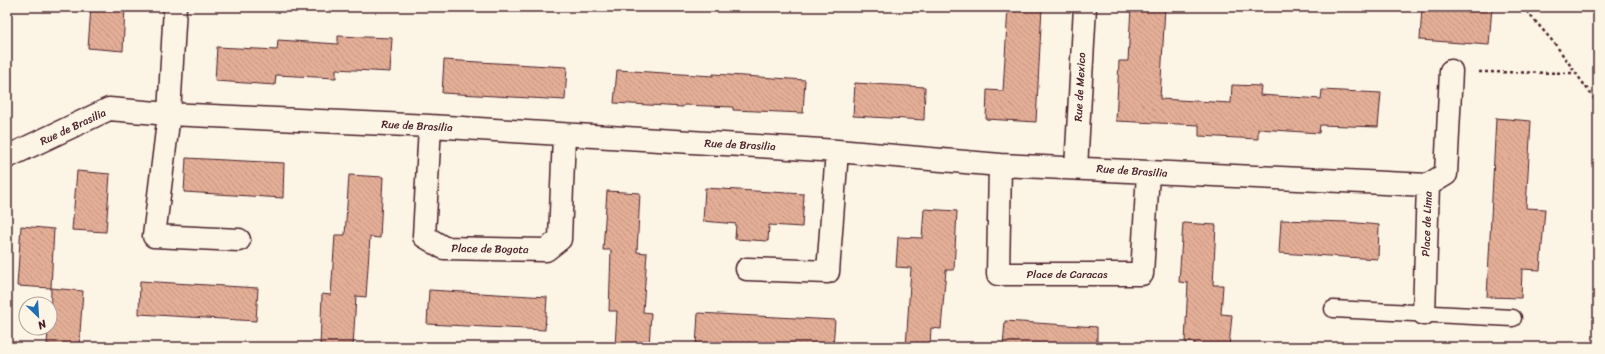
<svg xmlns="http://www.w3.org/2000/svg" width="1605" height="354" font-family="Sriracha,sans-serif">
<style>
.building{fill:url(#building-back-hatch);stroke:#4a1f2b}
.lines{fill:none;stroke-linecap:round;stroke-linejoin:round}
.lane-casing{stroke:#4a1f2b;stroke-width:19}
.street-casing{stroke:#4a1f2b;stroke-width:25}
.path{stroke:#4a1f2b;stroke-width:2.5;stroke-dasharray:3 3;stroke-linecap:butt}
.lane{stroke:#fcf5e5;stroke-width:16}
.street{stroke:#fcf5e5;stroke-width:22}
.labels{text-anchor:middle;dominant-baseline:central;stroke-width:3;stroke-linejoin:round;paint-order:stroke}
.street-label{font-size:11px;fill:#4a1f2b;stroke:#fcf5e5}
</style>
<defs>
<pattern id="building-back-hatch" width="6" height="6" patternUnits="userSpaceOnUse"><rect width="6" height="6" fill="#e3ae96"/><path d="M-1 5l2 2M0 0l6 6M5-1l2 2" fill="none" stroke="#c49581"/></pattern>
</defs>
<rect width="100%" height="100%" fill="#fcf5e5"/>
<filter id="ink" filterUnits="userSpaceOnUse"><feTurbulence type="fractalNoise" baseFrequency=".025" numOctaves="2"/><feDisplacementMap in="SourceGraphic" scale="8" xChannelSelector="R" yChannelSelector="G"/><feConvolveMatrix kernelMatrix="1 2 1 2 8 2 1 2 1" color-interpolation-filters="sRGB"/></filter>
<g filter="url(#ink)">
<path class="building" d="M 91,7 L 125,7 L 123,51 L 88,48 Z
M 1008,7 L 1042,7 L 1036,122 L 986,119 L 987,90 L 1003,91 Z
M 1131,7 L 1165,7 L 1160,99 L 1231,103 L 1232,85 L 1261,86 L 1260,95 L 1291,97 L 1321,99 L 1322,90 L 1381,93 L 1378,127 L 1320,125 L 1319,133 L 1258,129 L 1258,139 L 1199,136 L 1199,125 L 1116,121 L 1119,61 L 1128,61 Z
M 1422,7 L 1492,7 L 1489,45 L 1420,40 Z
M 338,36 L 392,38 L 390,72 L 336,69 L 336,78 L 276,75 L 275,85 L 215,81 L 217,47 L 277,50 L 278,40 L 338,44 Z
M 444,60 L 567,67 L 565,100 L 442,93 Z
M 617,70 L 713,76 L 713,74 L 805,80 L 803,113 L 733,110 L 733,107 L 684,105 L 683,107 L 614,103 Z
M 855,83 L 925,87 L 924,120 L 853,116 Z
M 1496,118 L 1531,121 L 1526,208 L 1545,209 L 1540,270 L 1522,269 L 1521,298 L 1487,297 Z
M 186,158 L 284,163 L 283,198 L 184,192 Z
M 77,171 L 110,174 L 106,232 L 72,230 Z
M 349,175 L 383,177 L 380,238 L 370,237 L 366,297 L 356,296 L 353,347 L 320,347 L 322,294 L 331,295 L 335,235 L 345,235 Z
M 705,188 L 804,194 L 802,227 L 769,225 L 768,241 L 735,239 L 736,224 L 703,221 Z
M 607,191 L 640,193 L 637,252 L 647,253 L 643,312 L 651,313 L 649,347 L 615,347 L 617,311 L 609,311 L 611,250 L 603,250 Z
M 924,209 L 957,211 L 954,270 L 946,270 L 941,329 L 931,328 L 930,347 L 906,347 L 911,268 L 896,267 L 898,237 L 922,238 Z
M 1281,220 L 1347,222 L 1379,225 L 1378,259 L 1279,253 Z
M 1183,223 L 1216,225 L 1213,285 L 1223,285 L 1221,314 L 1232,315 L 1229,347 L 1195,347 L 1195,343 L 1185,342 L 1188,283 L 1179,282 Z
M 21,226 L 54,229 L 51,288 L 83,291 L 79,347 L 47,345 L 48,328 L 50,328 L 51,288 L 17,286 Z
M 140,281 L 258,288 L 256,321 L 139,314 Z
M 429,290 L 547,297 L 545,330 L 427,324 Z
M 698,313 L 835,320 L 833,347 L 696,346 Z
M 1005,321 L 1097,327 L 1097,347 L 1003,347 Z"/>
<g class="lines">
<defs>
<path id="lane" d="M 1333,309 L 1513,318"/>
<path id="street" d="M 175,7 L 169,114 L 154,236 L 239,240
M 430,126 L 424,236 L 444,248 L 546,250 L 560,239 L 564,135
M 7,157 L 109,109 L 169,114 L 430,126 L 837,151 L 1000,165 L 1428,185
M 1000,165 L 998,274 L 1142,274 L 1148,173
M 1076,168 L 1085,7
M 747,269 L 828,272 L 837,151
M 1424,314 L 1428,185 L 1446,174 L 1451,71"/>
</defs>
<use href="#lane" class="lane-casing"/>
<use href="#street" class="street-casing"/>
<path class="path" d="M 1523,7 L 1555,44 L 1598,104
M 1479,72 L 1576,73"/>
<use href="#lane" class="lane"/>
<use href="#street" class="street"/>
</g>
</g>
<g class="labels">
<g class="street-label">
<text transform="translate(1080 87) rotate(-87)">Rue de Mexico</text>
<text transform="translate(417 126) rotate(3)">Rue de Brasilia</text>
<text transform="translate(73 127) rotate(-25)">Rue de Brasilia</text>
<text transform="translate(740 145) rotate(3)">Rue de Brasilia</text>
<text transform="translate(1132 171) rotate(4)">Rue de Brasilia</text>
<text transform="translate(1427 224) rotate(-88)">Place de Lima</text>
<text transform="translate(490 249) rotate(1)">Place de Bogota</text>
<text x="1067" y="274">Place de Caracas</text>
</g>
</g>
<rect width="1605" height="354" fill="none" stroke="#fcf5e5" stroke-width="24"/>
<rect x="12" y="12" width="1581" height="330" fill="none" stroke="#4a1f2b" stroke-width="1.5" filter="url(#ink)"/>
<g transform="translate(38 316) rotate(155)"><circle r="19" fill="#fcf5e5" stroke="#b59f9b"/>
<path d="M0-3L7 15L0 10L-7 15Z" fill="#1f6fb2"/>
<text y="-6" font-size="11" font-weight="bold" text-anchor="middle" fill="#4a1f2b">N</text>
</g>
</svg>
